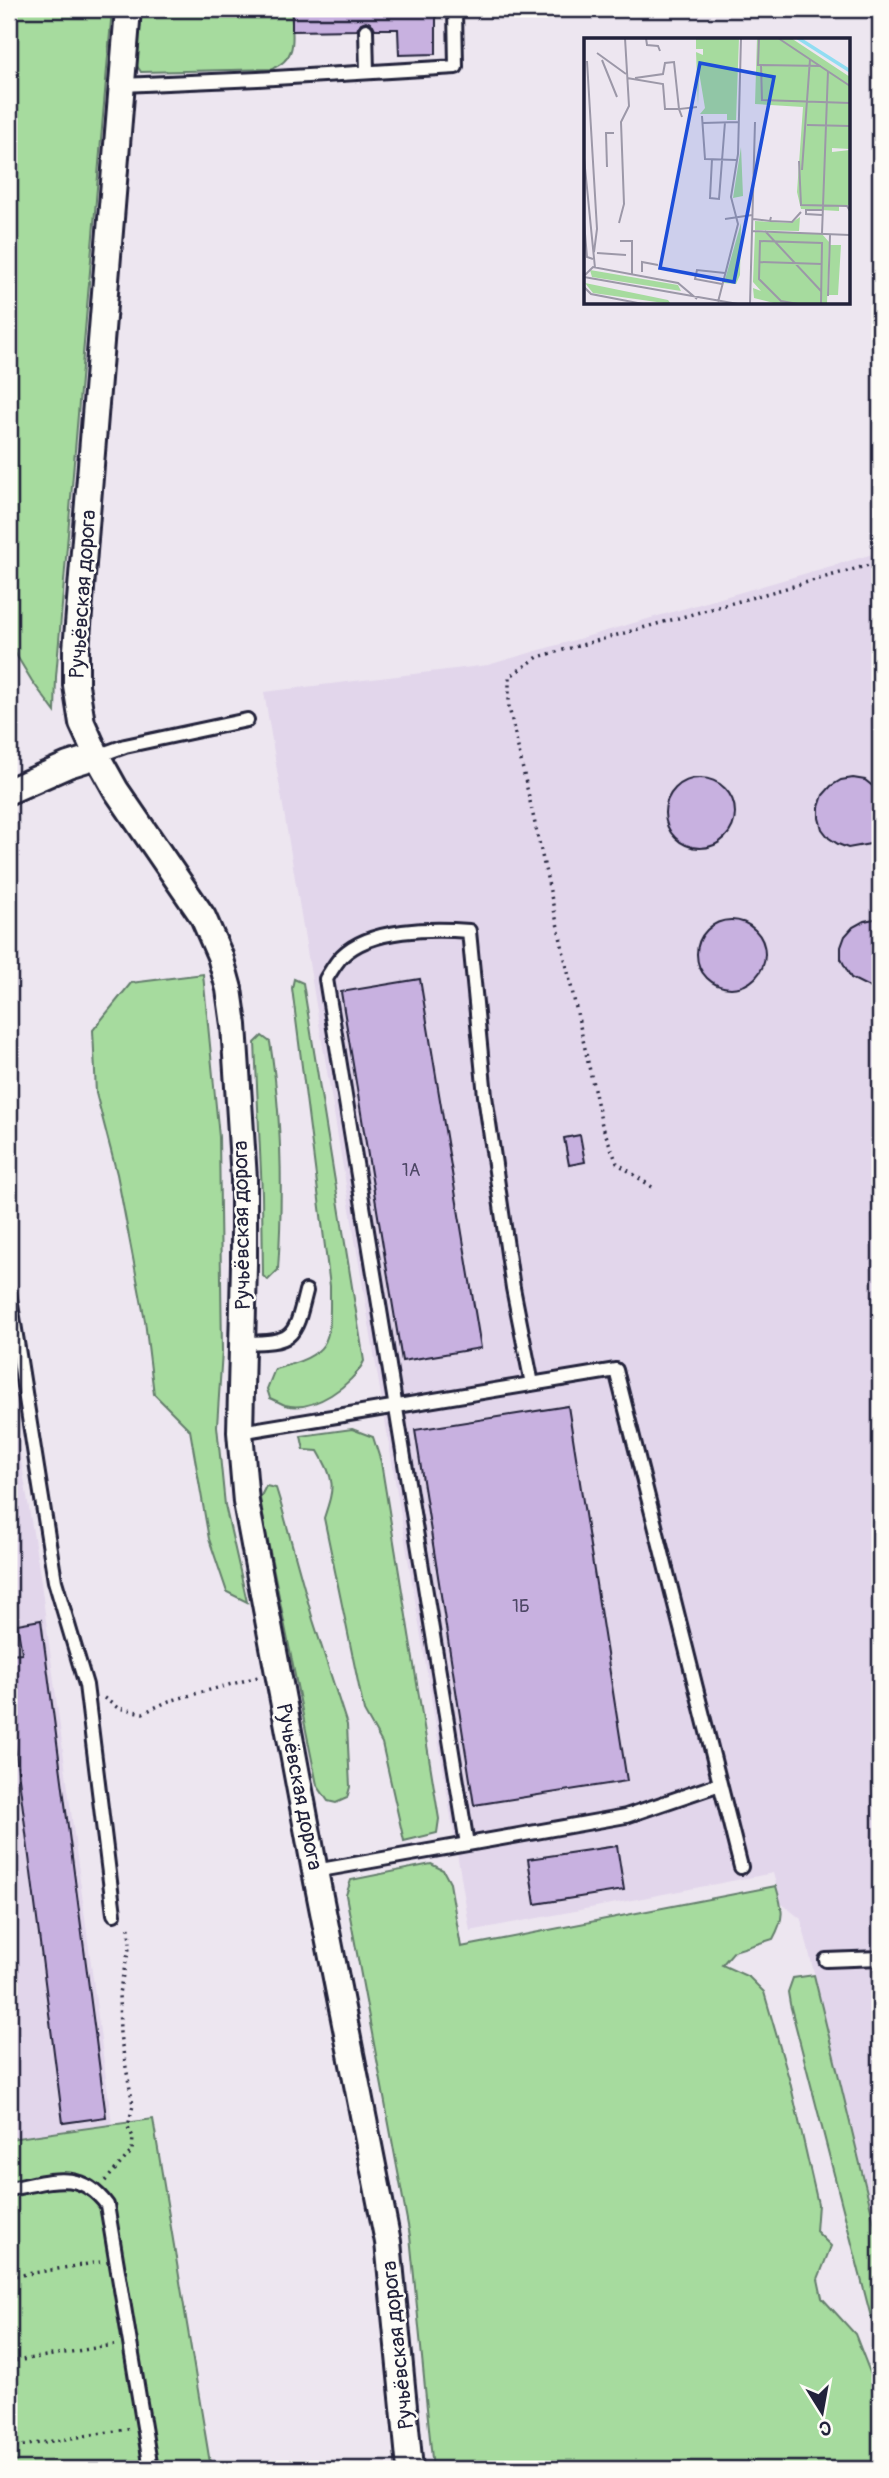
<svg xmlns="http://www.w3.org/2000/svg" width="889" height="2478" font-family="Pangolin,sans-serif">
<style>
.built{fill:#e2d6eb}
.green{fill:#a6db9e;stroke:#647e6c;stroke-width:2}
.building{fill:#c8b1e0;stroke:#22223b;stroke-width:2}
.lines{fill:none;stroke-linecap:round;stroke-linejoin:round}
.service-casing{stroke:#22223b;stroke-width:18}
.minor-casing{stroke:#22223b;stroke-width:30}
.path{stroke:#22223b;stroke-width:3.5;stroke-dasharray:2 5;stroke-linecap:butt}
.service{stroke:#fdfcf7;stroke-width:12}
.minor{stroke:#fdfcf7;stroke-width:24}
.labels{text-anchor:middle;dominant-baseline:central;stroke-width:5;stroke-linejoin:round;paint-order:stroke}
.number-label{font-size:18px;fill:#4c4664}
.street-label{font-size:21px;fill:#22223b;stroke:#fdfcf7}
.inset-river{fill:none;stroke:#91ddf2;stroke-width:3.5}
.inset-road{fill:none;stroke:#9c98a8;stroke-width:2}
.view{fill:#1d4ed8;fill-opacity:0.15;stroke:#1d4ed8;stroke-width:3.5}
.inset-edge{fill:none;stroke:#22223b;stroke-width:3.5}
</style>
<rect width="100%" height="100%" fill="#ede6f0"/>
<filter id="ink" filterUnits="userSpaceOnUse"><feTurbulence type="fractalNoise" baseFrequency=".0143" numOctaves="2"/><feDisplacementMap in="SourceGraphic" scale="14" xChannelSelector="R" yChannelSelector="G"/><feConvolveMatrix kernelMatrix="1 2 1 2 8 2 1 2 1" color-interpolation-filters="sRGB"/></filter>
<g filter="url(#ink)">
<path class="built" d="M 880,552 L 880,2246 L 801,1919 L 781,1903 L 773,1873 L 470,1931 L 264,692 L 488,665 Z
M 9,1387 L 40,1575 L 112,2124 L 9,2139 Z"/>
<path class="green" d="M 9,9 L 63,9 L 73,11 L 77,9 L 112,9 L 56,677 L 55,712 L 32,681 L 9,643 L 9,499 L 13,411 L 9,396 Z
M 140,9 L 291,9 C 292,35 300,58 271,69 L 141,72 L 135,63 Z
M 203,974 L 219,1137 L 222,1351 L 217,1426 L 225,1505 L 247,1602 L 227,1592 L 209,1539 L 190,1430 L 154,1394 L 145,1321 L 117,1174 L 96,1093 L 93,1030 L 131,983 Z
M 294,979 L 303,983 L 364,1361 C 353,1385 313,1413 285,1405 C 280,1403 275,1400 270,1398 L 267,1389 L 275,1369 C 334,1353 330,1343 330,1286 L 292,988 Z
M 262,1036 L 270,1042 C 282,1117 283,1194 278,1270 L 268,1280 L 263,1276 L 262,1194 L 255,1043 Z
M 352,1429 L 373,1437 L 381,1462 L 439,1819 L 437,1833 L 404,1841 L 382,1743 L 364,1711 L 324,1518 C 335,1485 335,1481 318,1451 L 304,1450 L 301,1436 Z
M 266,1486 L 276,1488 L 280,1501 L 313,1620 L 347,1725 L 350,1787 L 347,1798 L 336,1803 L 328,1801 L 317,1785 L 265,1527 L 260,1498 Z
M 431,1864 L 443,1870 L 450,1883 L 461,1947 L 776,1886 C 783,1910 785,1917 773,1939 L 734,1951 L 722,1965 L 749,1977 L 764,1992 L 790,2082 L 818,2204 L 816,2231 L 831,2246 L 818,2279 L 822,2298 L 855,2334 L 871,2375 L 880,2370 L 880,2469 L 433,2469 L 410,2236 L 346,1895 L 351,1880 Z
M 814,1975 L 880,2246 L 880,2352 L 790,2004 L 788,1992 L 793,1978 Z
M 153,2119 L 211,2469 L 9,2469 L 9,2139 Z"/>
<path class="building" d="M 292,9 L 436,9 L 436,54 L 399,55 L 398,29 L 375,29 L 373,25 L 366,21 L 361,23 L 357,30 L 292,31 Z
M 853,778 L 865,780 L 880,792 L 880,836 L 870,844 L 848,848 L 838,844 L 829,838 L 822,829 L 819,818 L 819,807 L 823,795 L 831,786 L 841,780 Z
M665 813a35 35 0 1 1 70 0a35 35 0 1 1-70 0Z
M 880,918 L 880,988 L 871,988 L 851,978 L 841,959 L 841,947 L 845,936 L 853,927 L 864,921 Z
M697 954a34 34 0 1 1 68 0a34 34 0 1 1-68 0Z
M 420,979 L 481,1348 L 402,1361 L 341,992 Z
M 580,1135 L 585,1162 L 569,1165 L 564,1138 Z
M 568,1406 L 627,1781 L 474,1805 L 415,1430 Z
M 41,1620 L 106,2117 L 63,2123 L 9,1700 L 9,1654 L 22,1653 L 17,1624 Z
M 617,1846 L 624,1890 L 535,1904 L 528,1859 Z"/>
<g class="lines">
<defs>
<path id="service" d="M 366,30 L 367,72
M 122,85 L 258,79 L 456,67 L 455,9
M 97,756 L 125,746 L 247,720
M 9,1292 L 55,1581 L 86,1685 L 114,1914
M 242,1343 C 294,1342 294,1340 306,1291
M 240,1432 L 616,1370 L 741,1867
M 467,1844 L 326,979 C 331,971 336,962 342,956 C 370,928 433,928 469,931 L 485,1096 L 513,1288 L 532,1384
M 315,1871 L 626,1816 L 720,1784
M 826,1960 L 880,1958
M 9,2189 C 49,2182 79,2167 107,2205 L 151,2469"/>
<path id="minor" d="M 128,9 L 76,650 L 76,685 L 82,723 L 97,756 L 116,790 L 203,917 L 220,956 L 229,989 L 234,1025 L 244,1179 L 244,1264 L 240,1432 L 246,1502 L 315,1871 L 388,2242 L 410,2469
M 9,791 L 68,765 L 97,756"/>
</defs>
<use href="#service" class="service-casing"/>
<use href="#minor" class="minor-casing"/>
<path class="path" d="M 652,1187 L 617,1163 L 602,1125 L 509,707 L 509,677 L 538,657 L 880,562
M 104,1698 L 118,1708 L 143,1713 L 169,1701 L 258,1677
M 105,2181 L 132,2151 L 133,2137 L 128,2127 L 133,2105 L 120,2035 L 119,1993 L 130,1944 L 129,1928 L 126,1925
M 9,2277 L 100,2262
M 9,2362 L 114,2345
M 9,2412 L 18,2469
M 9,2448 L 128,2429"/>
<use href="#service" class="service"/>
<use href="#minor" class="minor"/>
</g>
</g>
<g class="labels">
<g class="number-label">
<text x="411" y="1170">1А</text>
<text x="521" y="1606">1Б</text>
</g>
<g class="street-label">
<text transform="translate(83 594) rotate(-86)">Ручьёвская дорога</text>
<text transform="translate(242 1225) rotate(-91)">Ручьёвская дорога</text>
<text transform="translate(299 1787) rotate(79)">Ручьёвская дорога</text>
<text transform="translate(398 2345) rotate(-96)">Ручьёвская дорога</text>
</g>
</g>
<g transform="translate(584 38)">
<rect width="266" height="266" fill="#ede6f0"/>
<path d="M 112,0 L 155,0 L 152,82 L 143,82 L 143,76 L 116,76 L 121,70 L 115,34 L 114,68 L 112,14 L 119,17 L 119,11 L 112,11 ZM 173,0 L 207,0 L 266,39 L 266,111 L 248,110 L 248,114 L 266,112 L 266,167 L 255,168 L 255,173 L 217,171 L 213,154 L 219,69 L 171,66 ZM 157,109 L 159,158 L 149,160 ZM 216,179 L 215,193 L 171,192 L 171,183 L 207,185 ZM 157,185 L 156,237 L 152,246 L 140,245 ZM 171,194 L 238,196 L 245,204 L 243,266 L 194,266 L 170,260 L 169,250 L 177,253 L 169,244 ZM 246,207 L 257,207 L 254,257 L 245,257 ZM 6,232 L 94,247 L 97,253 L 8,239 ZM 1,245 L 84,262 L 87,266 L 9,255 Z" fill="#a6db9e"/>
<path class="inset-river" d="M 214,0 L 266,33"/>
<path class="inset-road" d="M 62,0 L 63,7 L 74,8 L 76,13M 175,0 L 174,27 L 237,28M 194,0 L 266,48M 13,15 L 42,36M 18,22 L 33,59M 3,23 L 13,191 L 10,214M 177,27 L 178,62 L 266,65M 43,40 L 79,46 L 81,71 L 95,71 L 90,24 L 81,25 L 79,36 L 51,40M 118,78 L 121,121 L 153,122M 98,79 L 95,71 L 113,69M 119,85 L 154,84M 223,87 L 266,88M 0,120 L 11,230M 128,121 L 126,160 L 135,161 L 141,84M 215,123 L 217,167 L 263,168 L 266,173M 23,129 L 22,95 L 30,95M 218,132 L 226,21M 238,177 L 222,176 L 222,172 L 239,172M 141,181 L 168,177M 169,181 L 186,183 L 187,179M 186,183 L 208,184 L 217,174M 0,184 L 3,219 L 9,221M 35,185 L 40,166 L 37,84 L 45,68 L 41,0M 168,193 L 266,197M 181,193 L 237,253M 238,195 L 244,33M 36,203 L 48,203 L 48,237M 13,215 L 42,217M 175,224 L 238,226M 58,234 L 58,224 L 74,227M 1,237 L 9,229 L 94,245 L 113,261M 0,239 L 154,266M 138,246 L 111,241 L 113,232 L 141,235M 0,249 L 7,256 L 59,266M 244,258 L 246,197M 134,264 L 154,186 L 147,159 L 154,116 L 157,0M 166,266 L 171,84M 214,266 L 197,263 L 175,241 L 176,203 L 238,205 L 237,266"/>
<path class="view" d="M 116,25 L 190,39 L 150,244 L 76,230 Z"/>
<rect width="266" height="266" class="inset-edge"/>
</g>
<rect width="889" height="2478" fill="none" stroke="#fdfcf7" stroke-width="35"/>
<rect x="18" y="18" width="854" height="2443" fill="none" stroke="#22223b" stroke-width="2.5" filter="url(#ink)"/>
<g transform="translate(822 2412) rotate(169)" stroke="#fdfcf7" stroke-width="5" paint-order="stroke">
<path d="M0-5L12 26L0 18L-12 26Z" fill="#22223b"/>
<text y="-10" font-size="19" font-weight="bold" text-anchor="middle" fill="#22223b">С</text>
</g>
</svg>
